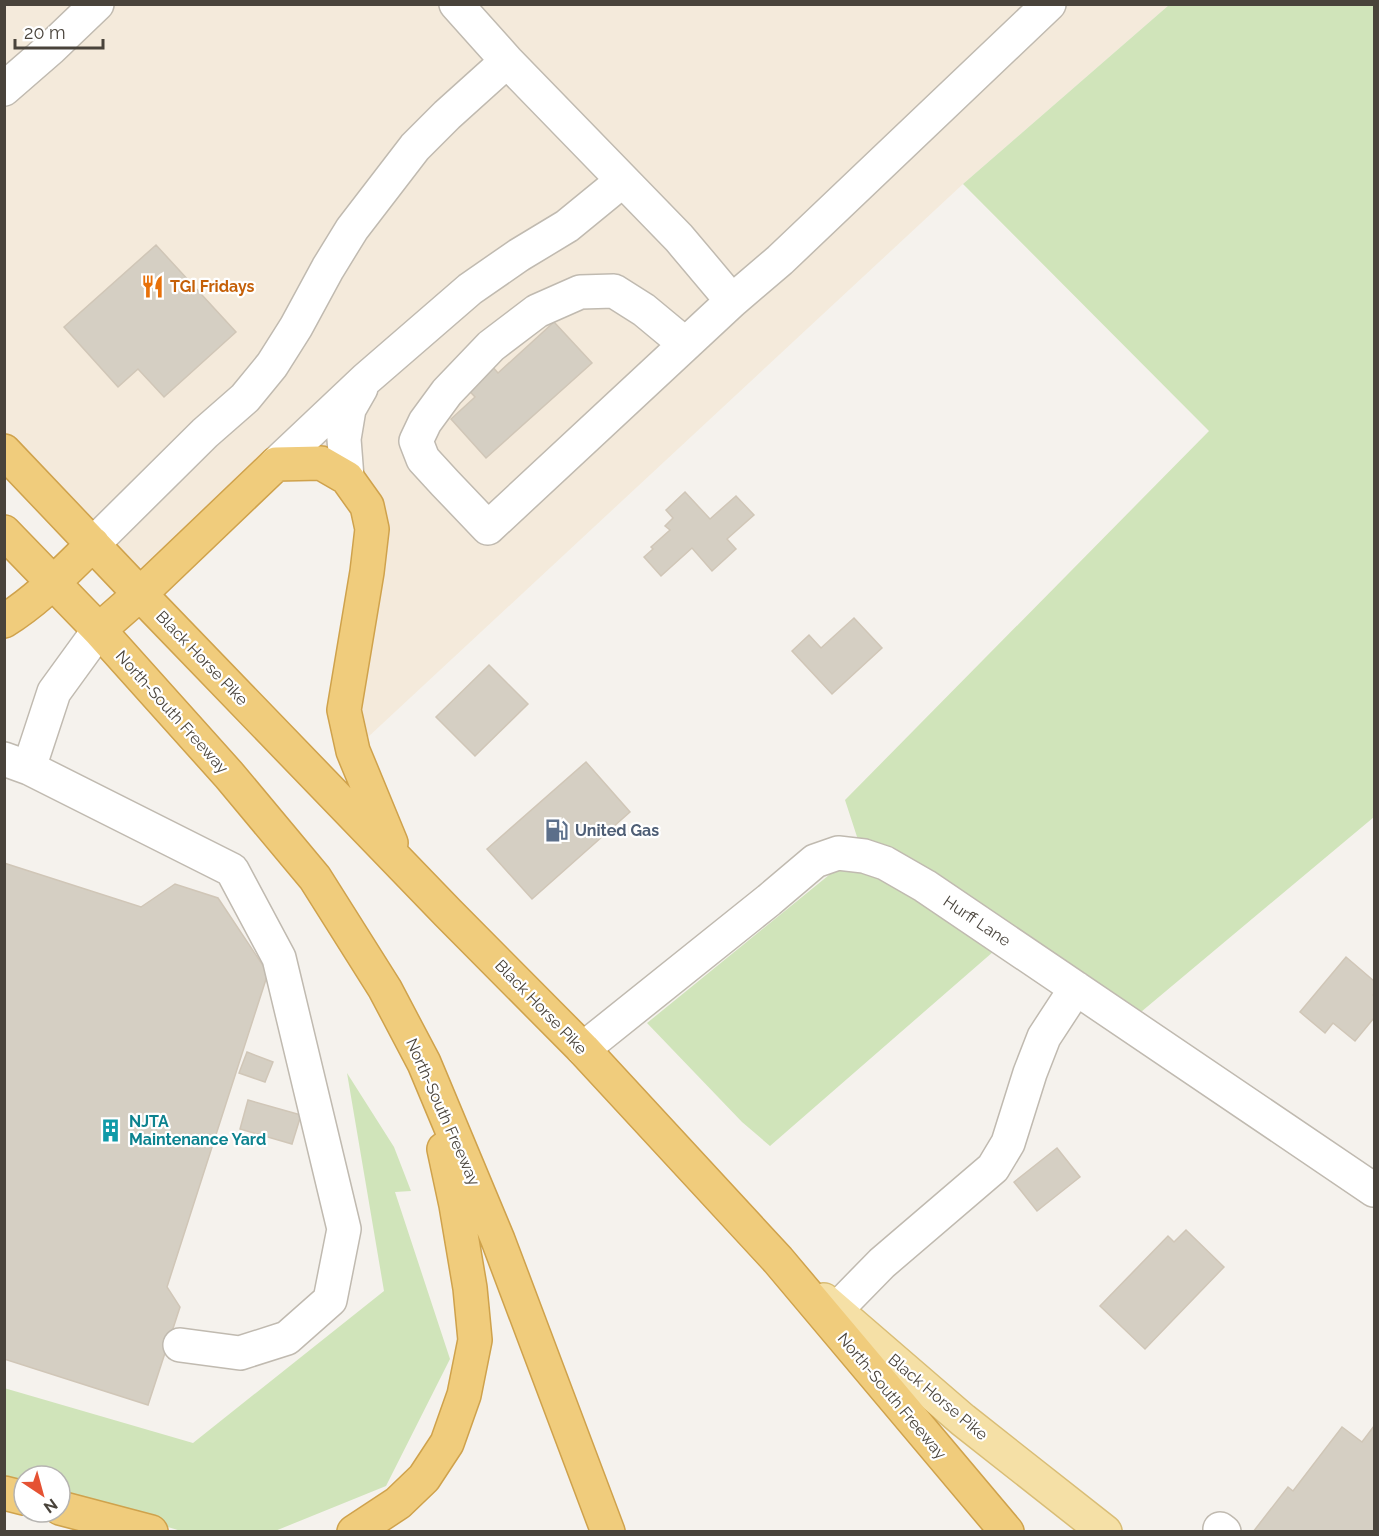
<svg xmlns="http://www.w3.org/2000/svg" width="1379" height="1536" font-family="Raleway,sans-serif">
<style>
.commercial{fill:#f4eadb}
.green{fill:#d0e4ba}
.building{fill:#d5cfc3;stroke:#d0c6b7;stroke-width:1.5}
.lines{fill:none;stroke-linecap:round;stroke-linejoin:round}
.minor-casing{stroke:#c0bab0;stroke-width:36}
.major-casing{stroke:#d9bd76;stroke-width:36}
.highway-casing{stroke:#cfa24c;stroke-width:36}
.minor{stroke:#fff;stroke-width:33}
.major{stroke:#f5e0a6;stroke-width:33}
.highway{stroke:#f0cc7c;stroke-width:33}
.labels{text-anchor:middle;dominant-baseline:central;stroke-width:4.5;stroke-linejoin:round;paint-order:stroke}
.food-label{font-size:16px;font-weight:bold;fill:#c56008;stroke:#fff;text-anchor:start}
.street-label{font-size:16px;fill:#49433b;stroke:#fff}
.service-label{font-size:16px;font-weight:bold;fill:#4e5e75;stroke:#fff;text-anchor:start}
.culture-label{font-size:16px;font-weight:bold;fill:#0d838f;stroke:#fff;text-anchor:start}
</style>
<rect width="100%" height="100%" fill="#f5f2ed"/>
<path class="commercial" d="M 5,5 L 1169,5 L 963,184 L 353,751 L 367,572 L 347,478 L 276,464 L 140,594 L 5,451 Z"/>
<path class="green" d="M 1169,5 L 1374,5 L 1374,817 L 1129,1022 L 1009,938 L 770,1146 L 742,1122 L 647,1023 L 861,849 L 845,800 L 1209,431 L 963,184 Z
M 347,1073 L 394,1147 L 411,1191 L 395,1192 L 450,1359 L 386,1486 L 275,1531 L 181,1531 L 60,1494 L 60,1476 L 24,1476 L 24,1483 L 5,1477 L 4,1388 L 193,1443 L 384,1291 Z"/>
<path class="building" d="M 156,245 L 236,332 L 164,397 L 138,369 L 118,387 L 64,327 Z
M 554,322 L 592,363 L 486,458 L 451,419 L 475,397 L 459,380 L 484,357 L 498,373 Z
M 685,492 L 710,519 L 736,496 L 754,515 L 727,539 L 736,549 L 712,571 L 692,548 L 661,576 L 644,557 L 653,549 L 651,547 L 670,530 L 665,526 L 673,518 L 666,510 Z
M 854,618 L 882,648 L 832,694 L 792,651 L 809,635 L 821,648 Z
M 489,665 L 528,704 L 475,756 L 436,717 Z
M 586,762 L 630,812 L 532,899 L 487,849 Z
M 4,863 L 141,907 L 175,884 L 218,898 L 268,973 L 167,1287 L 180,1307 L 148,1405 L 4,1359 Z
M 1346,957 L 1374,981 L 1374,993 L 1373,995 L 1374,997 L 1374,1018 L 1355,1041 L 1333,1023 L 1325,1033 L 1300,1012 Z
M 247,1052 L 273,1062 L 265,1082 L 239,1073 Z
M 248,1100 L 301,1115 L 292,1144 L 240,1129 Z
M 1057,1148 L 1080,1177 L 1037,1211 L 1014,1182 Z
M 1186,1230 L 1224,1267 L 1145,1349 L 1100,1306 L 1168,1236 L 1174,1242 Z
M 1374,1426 L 1374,1532 L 1253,1532 L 1288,1487 L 1293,1491 L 1342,1427 L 1362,1442 Z"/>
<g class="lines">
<defs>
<path id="minor" d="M 456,4 L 507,61 L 679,238 L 732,301 L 780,260 L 1049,4
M 4,89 L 50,49 L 97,4
M 685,344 L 644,310 L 614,291 L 580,292 L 537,311 L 491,346 L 447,392 L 425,422 L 416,441 L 423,459 L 445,483 L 488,528 L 732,301
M 276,464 L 366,379 L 470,289 L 519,255 L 567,226 L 622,181
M 347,478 L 344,439 L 349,409 L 361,388
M 93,544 L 205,433 L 245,398 L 272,365 L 296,327 L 328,268 L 352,229 L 415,147 L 447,115 L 507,61
M 4,759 L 29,768 L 54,692 L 99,630
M 29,768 L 232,870 L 279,958 L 344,1229 L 330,1300 L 287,1338 L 240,1353 L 180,1345
M 583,1049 L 769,900 L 815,861 L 838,853 L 864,856 L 885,863 L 925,886 L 1374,1190
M 836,1310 L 882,1263 L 993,1168 L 1008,1143 L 1030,1073 L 1044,1037 L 1076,988
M 1220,1529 L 1224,1532"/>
<path id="major" d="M 824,1300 L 963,1420 L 1105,1532"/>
<path id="highway" d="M 4,451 L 140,594 L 448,913 L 583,1049 L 778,1260 L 1007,1532
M 4,532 L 99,630 L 229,775 L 315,878 L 385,989 L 424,1063 L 498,1240 L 608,1532
M 4,621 C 38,600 65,571 93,544
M 99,630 L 140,594 L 276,464 L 321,463 L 347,478 L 367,506 L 372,529 L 367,572 L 344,710 L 353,751 L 391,843
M 4,1493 L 24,1498
M 60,1508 L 151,1532
M 354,1532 L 398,1503 L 424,1478 L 447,1443 L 464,1395 L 475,1340 L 470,1288 L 456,1205 L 444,1149"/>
</defs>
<use href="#minor" class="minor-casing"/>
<use href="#major" class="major-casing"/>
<use href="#highway" class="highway-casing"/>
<use href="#minor" class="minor"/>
<use href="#major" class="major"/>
<use href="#highway" class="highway"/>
</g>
<defs>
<symbol id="restaurant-bare" viewBox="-9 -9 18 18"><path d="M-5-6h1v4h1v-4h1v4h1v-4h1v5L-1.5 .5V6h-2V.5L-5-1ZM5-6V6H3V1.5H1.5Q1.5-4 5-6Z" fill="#e8710a" stroke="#fff" stroke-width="2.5" paint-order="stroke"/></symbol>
<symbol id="fuel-bare" viewBox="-9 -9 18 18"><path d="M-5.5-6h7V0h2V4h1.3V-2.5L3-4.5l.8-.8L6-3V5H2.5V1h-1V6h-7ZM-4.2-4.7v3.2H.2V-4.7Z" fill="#5c6f8a" stroke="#fff" stroke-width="2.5" paint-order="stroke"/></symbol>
<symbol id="building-bare" viewBox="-9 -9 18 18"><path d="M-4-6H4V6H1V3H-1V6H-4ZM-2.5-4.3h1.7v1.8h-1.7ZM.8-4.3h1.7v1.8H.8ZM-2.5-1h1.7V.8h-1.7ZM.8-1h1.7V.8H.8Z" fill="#0f9aa8" stroke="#fff" stroke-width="2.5" paint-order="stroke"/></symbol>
</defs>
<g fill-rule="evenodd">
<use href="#restaurant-bare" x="136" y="270" width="33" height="33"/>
<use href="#fuel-bare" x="540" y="814" width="33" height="33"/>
<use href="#building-bare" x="94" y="1114" width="33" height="33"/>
</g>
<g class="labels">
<g class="food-label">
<text x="170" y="286">TGI Fridays</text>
</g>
<g class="street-label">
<text transform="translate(202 658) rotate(46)">Black Horse Pike</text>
<text transform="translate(172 712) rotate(48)">North-South Freeway</text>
<text transform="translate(977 921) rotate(34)">Hurff Lane</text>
<text transform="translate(541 1007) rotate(46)">Black Horse Pike</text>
<text transform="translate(443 1112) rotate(66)">North-South Freeway</text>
<text transform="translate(892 1396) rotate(50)">North-South Freeway</text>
<text transform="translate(938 1397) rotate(40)">Black Horse Pike</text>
</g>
<g class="service-label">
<text x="575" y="830">United Gas</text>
</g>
<g class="culture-label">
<text x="129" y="1121">NJTA<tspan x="129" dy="18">Maintenance Yard</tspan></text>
</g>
</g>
<rect width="1379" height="1536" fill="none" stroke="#49433b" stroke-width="12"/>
<g transform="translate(42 1494) rotate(144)"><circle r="28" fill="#ffffff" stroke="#b6b4b1" stroke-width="1.5"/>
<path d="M0-4.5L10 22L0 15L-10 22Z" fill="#e55233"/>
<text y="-9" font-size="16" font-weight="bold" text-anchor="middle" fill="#49433b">N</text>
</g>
<path d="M15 39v9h88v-9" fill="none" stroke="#49433b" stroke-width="3"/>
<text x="24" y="39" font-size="18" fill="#49433b" stroke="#ffffff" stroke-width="4.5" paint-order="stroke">20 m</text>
</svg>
